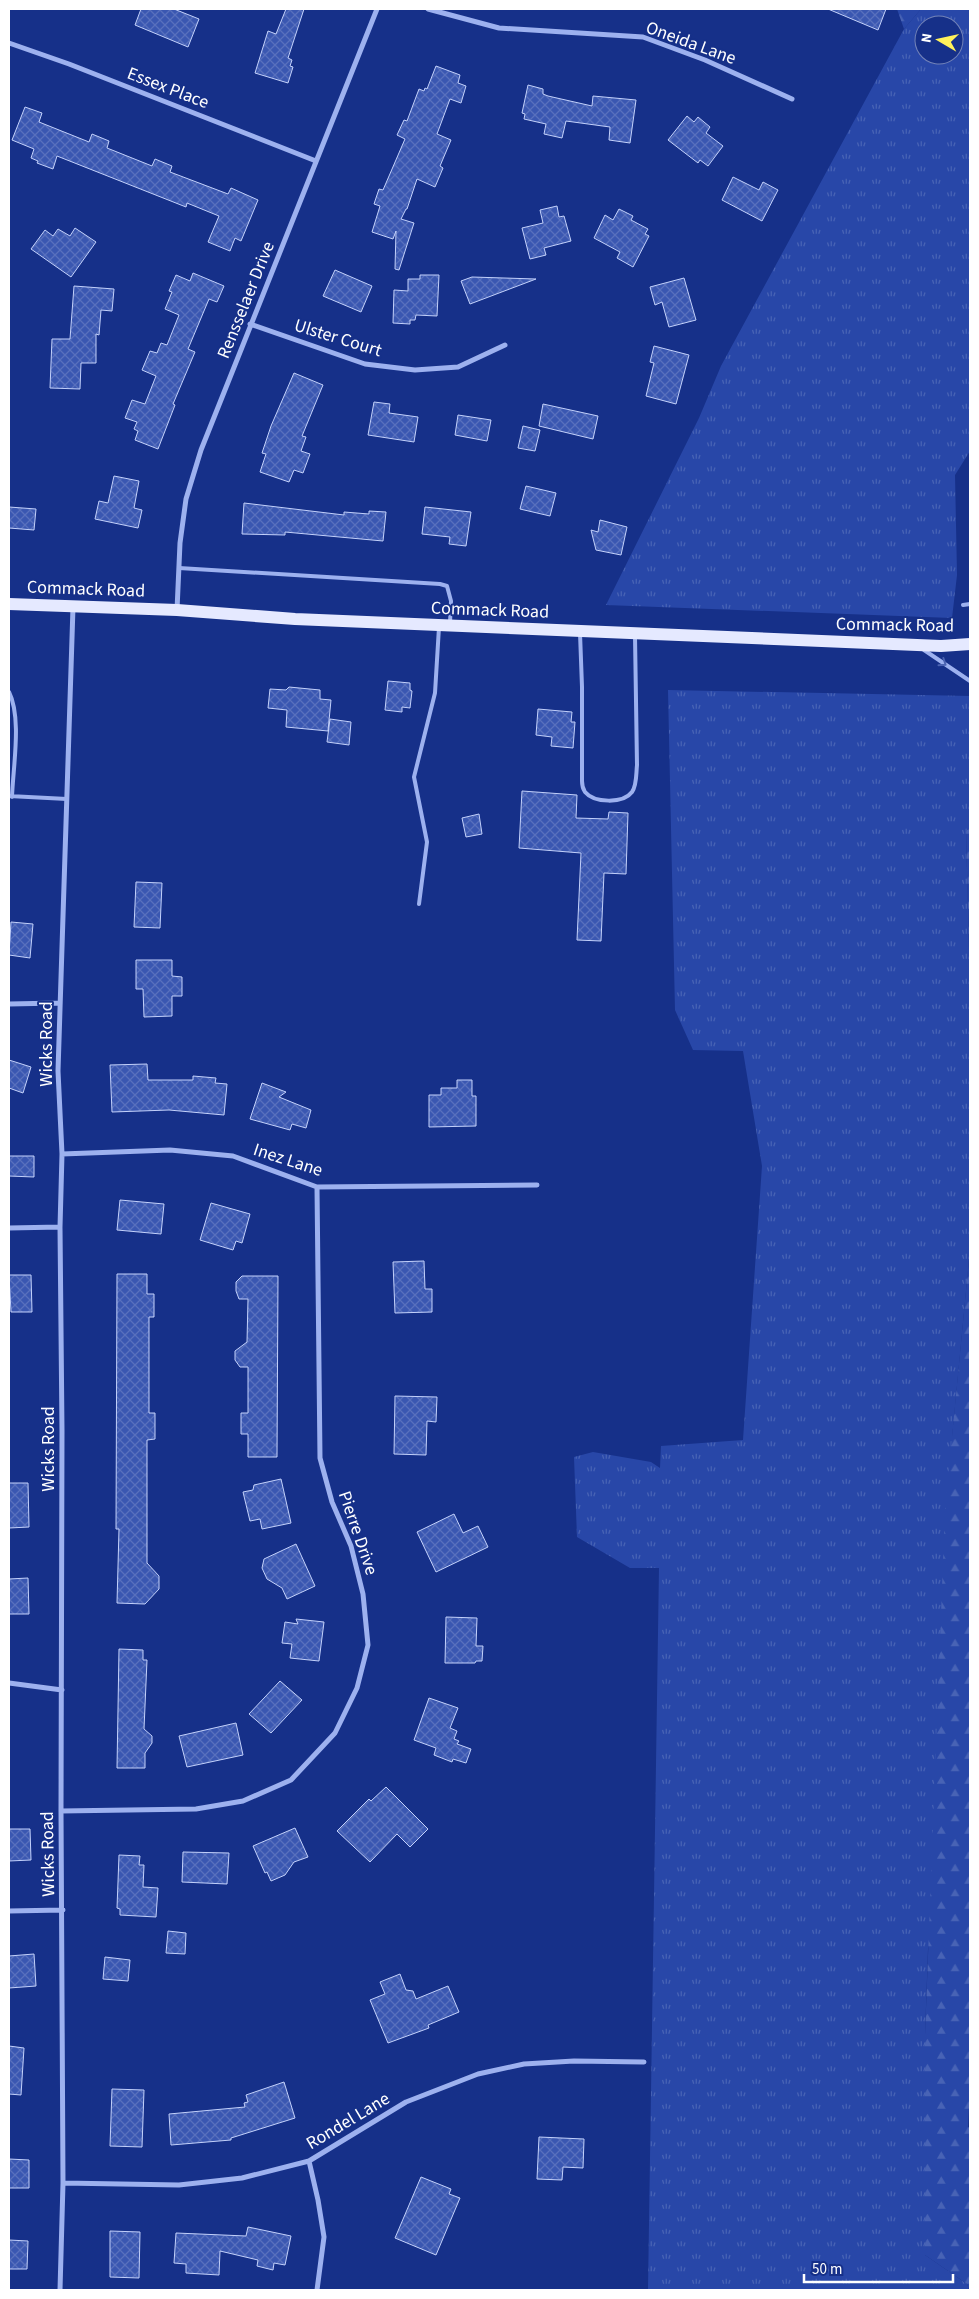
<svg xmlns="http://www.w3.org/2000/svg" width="979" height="2299" viewBox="0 0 979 2299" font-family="'Source Sans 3',sans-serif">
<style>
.grass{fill:url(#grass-tufts);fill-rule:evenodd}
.forest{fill:url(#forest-firs)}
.building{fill:url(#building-cross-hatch);stroke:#c3d1fb}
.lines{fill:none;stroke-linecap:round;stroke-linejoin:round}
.service{stroke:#9db1ef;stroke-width:4}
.minor{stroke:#9db1ef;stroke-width:5}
.primary{stroke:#e5e9ff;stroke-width:12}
.oneway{stroke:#4c64b2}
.labels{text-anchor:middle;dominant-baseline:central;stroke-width:4;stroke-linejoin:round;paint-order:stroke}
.street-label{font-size:18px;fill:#fff;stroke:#163089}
</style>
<defs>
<pattern id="grass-tufts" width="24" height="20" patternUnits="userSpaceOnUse" patternTransform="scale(1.25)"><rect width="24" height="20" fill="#2847a8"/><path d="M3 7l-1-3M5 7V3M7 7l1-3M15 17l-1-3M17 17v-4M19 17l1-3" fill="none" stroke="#4863b5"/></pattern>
<pattern id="forest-firs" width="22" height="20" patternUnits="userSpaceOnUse" patternTransform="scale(1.25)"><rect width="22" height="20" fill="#2847a8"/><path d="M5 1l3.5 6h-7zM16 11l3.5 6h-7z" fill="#4863b5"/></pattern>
<pattern id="building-cross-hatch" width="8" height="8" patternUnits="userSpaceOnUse" patternTransform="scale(1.25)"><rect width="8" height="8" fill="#3a57b1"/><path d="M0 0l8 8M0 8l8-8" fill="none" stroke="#5870bd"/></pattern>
</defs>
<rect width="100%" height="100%" fill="#163089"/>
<path class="grass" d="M921,9H970V451L955,475L957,575L952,618L606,605L699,418L721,366L904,29ZM924,25H954V55H924Z
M668,690L970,696V829L966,830L970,990V1249L952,1438L970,1775L928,1949L925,2035V2255L967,2284L969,2290H648L659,1568H630L577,1537L574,1457L593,1452L651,1462L660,1468L661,1446L743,1440L762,1166L743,1051L693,1050L675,1010Z"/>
<path class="forest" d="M897,9H921L904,29Z
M970,829V990L966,830Z
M970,1249V2087L968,2127L970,2128L969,2290L967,2284L925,2255V2035L945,1509Z"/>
<path class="building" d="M141,9H174L199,19L188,47L135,25Z
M286,9H304L288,58L292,60L290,66L293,67L288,83L255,73L268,31L276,34Z
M828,9H886L878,30Z
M436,66L460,75L458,83L466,86L461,103L450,99L437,134L451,140L440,166L443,168L435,187L417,179L407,209H406L401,219L414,223L399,270L395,269L396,231L393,239L372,232L380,206L374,204L379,189L383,190L405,139L397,135L404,120L407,121L419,89L424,91L425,88L427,89Z
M528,85L543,89V94L548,96L592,106L593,96L636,100L630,143L609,140L610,127L566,121L562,138L544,134L546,124L524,119L525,114L522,113Z
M25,107L42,113L39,122L89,142L92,134L109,141L107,148L152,166L155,159L172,166L170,172L228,194L231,188L258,200L241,241L235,238L230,251L208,242L219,216L187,203L186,207L57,156L53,169L37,163L38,161L31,158L34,149L12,140Z
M687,116L694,122L698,117L710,127L706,133L723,146L708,166L700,160L698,163L668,140Z
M733,177L759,190L763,182L778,190L762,221L722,200Z
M557,206L559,217L564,216L571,241L544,248L546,255L530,259L522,228L543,223L540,210Z
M619,209L633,216L631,220L648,229L645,234L649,236L633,267L617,258L620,252L594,238L605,215L613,220Z
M75,228L96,242L71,277L31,249L45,230L53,236L58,229L70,236Z
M335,270L372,286L361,312L323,296Z
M193,273L224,286L217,302L209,299L188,349L195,352L173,404L175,405L158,449L135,440L138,431L134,429L137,422L125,418L132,400L145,404L156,376L142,370L150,351L157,353L161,343L167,345L179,315L165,309L172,292L169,291L176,275L190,281Z
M420,275H439L437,316L416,315L415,320H410V324L393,323L394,290L408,291V279H420Z
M472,277L536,279L470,304L461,281Z
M684,278L696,320L669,327L662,302L655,305L650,287Z
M74,286L114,289L112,311L101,310L99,335L96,334V363H81L80,389L50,388L52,339H70Z
M654,346L689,355L676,404L646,396L654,363L650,362Z
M294,373L323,385L302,436L306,437L301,451L310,454L303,473L294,470L289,482L260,472L266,454L262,453L271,426Z
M374,402L390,404L389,413L418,417L414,442L368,435Z
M543,404L598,416L593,439L539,426Z
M458,415L491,420L487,441L455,435Z
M523,426L540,430L535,451L518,448Z
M114,476L139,481L134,508L142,510L138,528L95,519L99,501L108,503Z
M526,486L556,493L550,516L520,509Z
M244,503L344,515V512L369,514V511L386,512L383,541L285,532V535L242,534Z
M9,507L36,509L34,530L9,528Z
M425,507L471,512L466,546L449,544L450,537L422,534Z
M600,520L627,527L621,555L596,550L591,530L598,532Z
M388,681L410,683V690L412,691L410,708L402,707V712L385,710Z
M289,687L320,690V699L331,700L328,731L286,727L287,710L268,708L270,689L286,690Z
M538,709L572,712L571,722H575L573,748L551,746L552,737L536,735Z
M330,719L351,722L349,745L327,742Z
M522,791L577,795L576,818L608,819L609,812L628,813L626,874L604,873L601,941L577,940L581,853L519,848Z
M479,814L482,834L466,837L462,818Z
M136,882L162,883L160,928L134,927Z
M11,922L33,924L30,958L9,955Z
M136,960H172V976L182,977V996H172V1016L144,1017L143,989H136Z
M9,1060L31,1067L23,1093L9,1088Z
M147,1064L148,1080H193V1076L216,1078L215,1083L227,1084L224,1115L169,1110L112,1112L110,1065Z
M457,1080H472V1096H476V1126L429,1127V1095H441V1088H457Z
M262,1083L286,1092L279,1097L311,1110L306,1128L292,1124L290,1130L250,1119Z
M9,1156H34V1177L9,1176Z
M120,1200L164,1204L161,1234L117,1230Z
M211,1203L250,1214L242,1243L236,1241L233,1250L200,1240Z
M424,1261L425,1289H432V1312L395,1313L393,1262Z
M117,1274H147V1294H154V1317H149V1413H155V1439L147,1440V1563L159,1576V1589L145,1604L117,1603L119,1529H116Z
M9,1275H31L32,1312H11Z
M242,1276H278L277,1457H248V1434H241V1413H248V1367H240L235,1360V1351L247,1342L248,1299H239L236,1291V1282Z
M395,1396L437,1397L436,1422L427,1421L426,1455L394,1454Z
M281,1479L291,1523L262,1529L260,1519L250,1521L243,1492L253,1490L254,1485Z
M9,1483H28L29,1527L9,1528Z
M454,1514L463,1533L478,1526L488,1547L436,1572L417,1532Z
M296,1544L315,1586L287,1599L282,1588L267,1579L262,1568L264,1559Z
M28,1578L29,1614H9V1579Z
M446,1617L477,1618L476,1646H483L482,1661H476L475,1663H445Z
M296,1619L324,1622L319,1661L290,1658L292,1644L282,1643L285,1622L298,1624Z
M119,1649L143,1650V1660H147L144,1729L152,1736V1743L145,1753V1768H117Z
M280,1681L302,1700L271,1733L249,1714Z
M429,1698L458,1708L450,1728L457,1731L454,1739L459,1741L457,1744L471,1749L466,1763L453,1759L452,1762L434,1755L436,1748L414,1740Z
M236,1723L243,1755L187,1767L179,1736Z
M386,1787L428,1829L410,1847L397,1834L370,1862L337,1831L369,1799L371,1801Z
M295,1828L308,1857L294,1862L285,1875L271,1881L267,1872L265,1873L253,1846Z
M9,1829H30L31,1860L9,1861Z
M183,1852L229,1853L227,1884L182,1882Z
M119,1855L140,1856L139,1865H144L143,1887L158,1888L156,1917L120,1915V1909L117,1908Z
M168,1931L186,1933L185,1954L166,1953Z
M34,1954L36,1986L9,1988V1956Z
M105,1957L130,1960L128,1981L103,1979Z
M400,1974L406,1990L413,1991L416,1999L448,1986L459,2012L428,2025L429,2028L388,2043L370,2000L385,1994L380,1982Z
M9,2046L24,2048L21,2095L9,2094Z
M284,2082L295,2118L231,2138V2140L171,2145L169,2114L245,2107L244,2103L248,2102L246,2095Z
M112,2089L144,2090L142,2147L110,2146Z
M539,2137L584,2139L583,2168L563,2167L562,2180L537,2179Z
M9,2159L29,2160V2188H9Z
M421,2177L451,2189L449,2194L460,2198L436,2255L395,2238Z
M248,2227L291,2236L285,2265L274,2263L273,2270L257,2266L258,2260L220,2251L219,2275L186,2273V2264L174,2263L176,2233L246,2236Z
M110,2231L140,2232L139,2278L110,2277Z
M9,2240L28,2241L27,2269H9Z"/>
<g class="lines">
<path class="service" d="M179,568L440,584L447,586L451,601L450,623
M963,605L970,604
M580,633L582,687V781C582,784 583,789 585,792C594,803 623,804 632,792C637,785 636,774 637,765L635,636
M924,650L970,681
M9,692C22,718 13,767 12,797
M9,796L67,799
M419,904L427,842L414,777L435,693L439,627"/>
<path class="minor" d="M428,9L499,28L643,37L705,60L792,99
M9,43L69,64L316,161
M250,324L365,364L415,370L458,367L505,345
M177,610L180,543L186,499L201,450L377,9
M9,1004L59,1003
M62,1154L170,1150L233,1156L317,1187L537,1185
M9,1228L60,1227
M9,1683L62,1690
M61,1811L196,1809L243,1801L291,1780L335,1733L357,1688L368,1645L363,1594L351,1546L332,1502L320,1458L317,1187
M9,1911L63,1910
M309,2161L318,2200L324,2237L317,2290
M63,2183L179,2185L242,2178L309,2161L406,2102L478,2074L524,2064L574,2061L644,2062
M60,2290L63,2183L61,1811L62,1431L60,1227L62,1154L58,1071L73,607"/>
<path class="primary" d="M9,604L177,610L295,619L941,646L970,644"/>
</g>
<defs><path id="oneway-chevron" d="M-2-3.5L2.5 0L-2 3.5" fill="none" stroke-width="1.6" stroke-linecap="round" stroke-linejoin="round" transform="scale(1.25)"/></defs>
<use class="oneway" href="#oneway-chevron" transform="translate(943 663) rotate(34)"/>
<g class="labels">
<g class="street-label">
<text transform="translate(691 43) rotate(20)">Oneida Lane</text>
<text transform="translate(168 88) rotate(21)">Essex Place</text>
<text transform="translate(246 300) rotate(-68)">Rensselaer Drive</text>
<text transform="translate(338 338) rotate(17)">Ulster Court</text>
<text transform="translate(86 589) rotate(2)">Commack Road</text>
<text transform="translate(490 610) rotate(2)">Commack Road</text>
<text transform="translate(895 625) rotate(1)">Commack Road</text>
<text transform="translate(46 1044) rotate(-90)">Wicks Road</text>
<text transform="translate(288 1160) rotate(18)">Inez Lane</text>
<text transform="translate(48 1449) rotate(-90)">Wicks Road</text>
<text transform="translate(358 1533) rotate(71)">Pierre Drive</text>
<text transform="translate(48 1854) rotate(-91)">Wicks Road</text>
<text transform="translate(348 2121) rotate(-31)">Rondel Lane</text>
</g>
</g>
<rect width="979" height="2299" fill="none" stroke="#ffffff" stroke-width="20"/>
<g transform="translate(939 40) rotate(279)"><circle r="24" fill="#163089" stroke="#7383b8"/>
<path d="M0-4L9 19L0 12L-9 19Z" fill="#fff15b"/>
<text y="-8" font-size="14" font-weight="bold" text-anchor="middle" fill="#ffffff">N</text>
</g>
<path d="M804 2274v8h149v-8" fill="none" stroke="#ffffff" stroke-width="2.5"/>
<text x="812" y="2274" font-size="15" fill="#ffffff" stroke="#163089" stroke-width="4" paint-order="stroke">50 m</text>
</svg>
